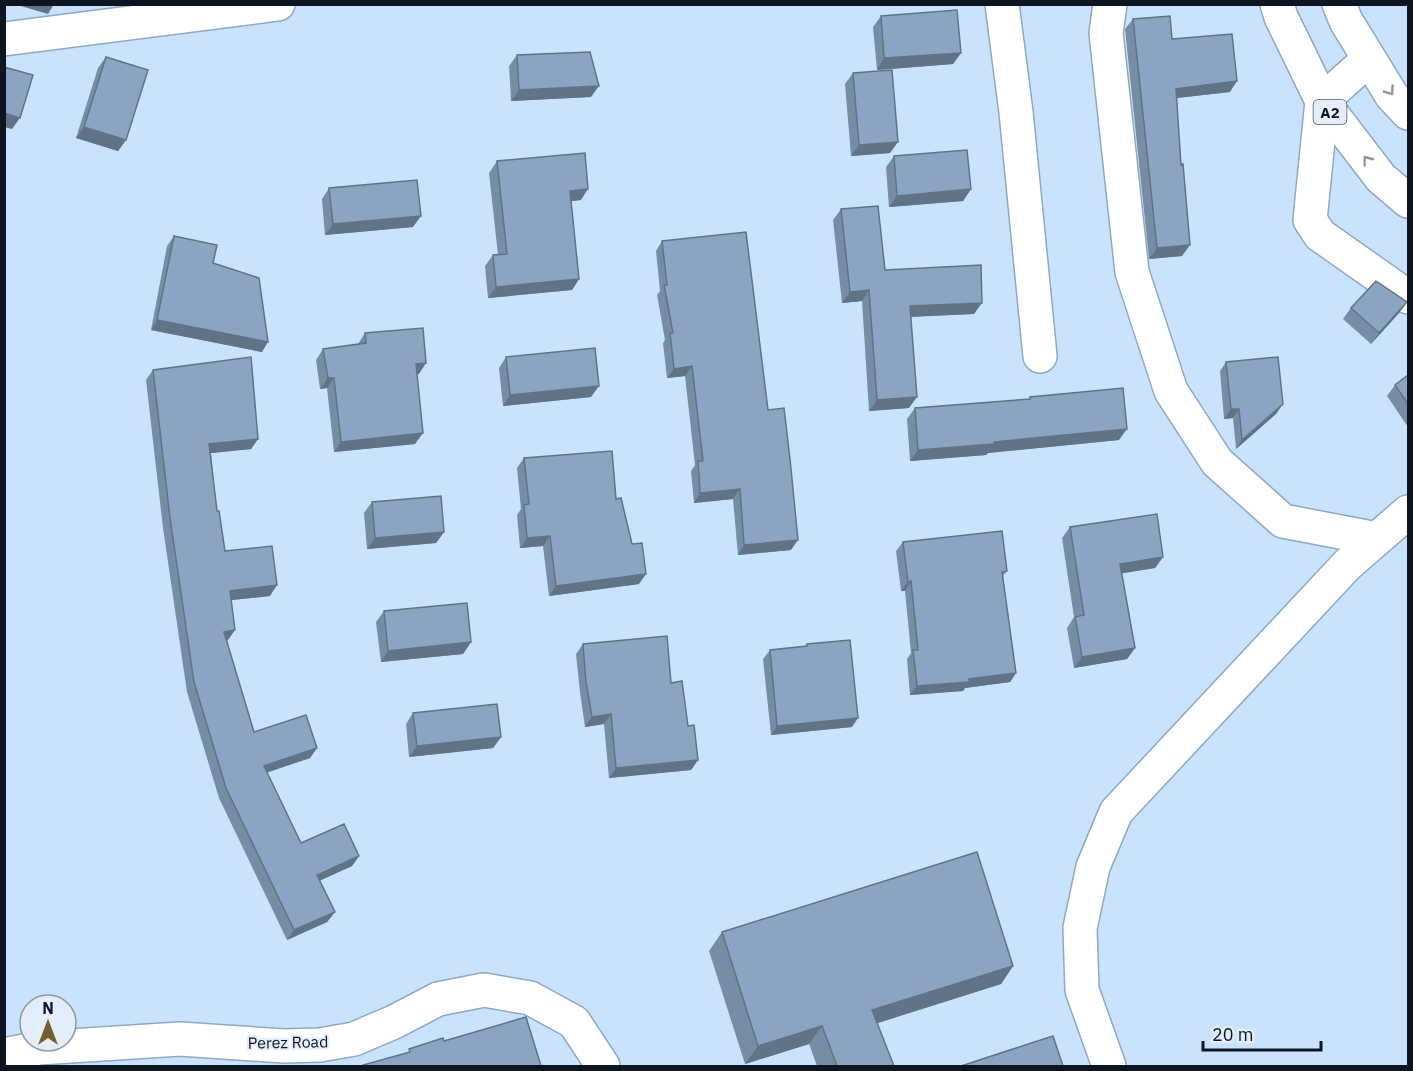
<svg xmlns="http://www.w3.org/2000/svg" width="1413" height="1071" viewBox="0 0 1413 1071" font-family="'IBM Plex Sans',sans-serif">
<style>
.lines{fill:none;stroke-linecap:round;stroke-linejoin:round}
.minor-casing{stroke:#90a8c2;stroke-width:36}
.major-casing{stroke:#90a8c2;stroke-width:36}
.minor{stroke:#fff;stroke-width:33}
.major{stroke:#fff;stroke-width:33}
.wall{fill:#778da6}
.shaded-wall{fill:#617387}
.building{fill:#8aa4c1;stroke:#617387;stroke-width:1.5}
.oneway{stroke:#92969b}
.labels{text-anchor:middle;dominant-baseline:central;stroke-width:4.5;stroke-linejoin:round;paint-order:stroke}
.shield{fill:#e4eefa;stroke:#4e5761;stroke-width:1.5}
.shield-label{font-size:15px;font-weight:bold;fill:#0d1620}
.street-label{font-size:16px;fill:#0d1620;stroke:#e4eefa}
</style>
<rect width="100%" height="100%" fill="#c9e3ff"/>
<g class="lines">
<g class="minor-casing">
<path id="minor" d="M1002,4L1016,112L1040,356
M1110,4L1106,33L1132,272L1171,391L1217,462L1283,521L1377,539
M4,39L278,4
M1369,59L1322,101L1310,220L1320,235L1408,297
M4,1055L39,1048L180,1039L284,1046L320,1045L354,1039L394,1022L438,999L484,990L530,998L574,1022L603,1066
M1109,1066L1082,990L1080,928L1093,867L1116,812L1347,565L1408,512"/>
</g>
<g class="major-casing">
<path id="major" d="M1277,4L1281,17L1322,101L1381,178L1408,201
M1339,4L1346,21L1392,96L1408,113"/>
</g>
<use href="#minor" class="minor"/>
<use href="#major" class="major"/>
</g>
<path class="wall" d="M881,16L961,53L953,64L877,70L873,27Z
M1133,19L1172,39L1230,92L1176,98L1182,256L1149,259L1125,29Z
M517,55L591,97L511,101L509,66Z
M106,57L126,140L118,151L76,138L98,68Z
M853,73L890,153L851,156L845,84Z
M894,156L971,189L963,201L889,207L886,167Z
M497,161L581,200L571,201L579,279L572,290L488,298L485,266L493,255H498L489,173Z
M329,188L413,227L325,235L322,199Z
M841,209L885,270L974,314L911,317L909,408L869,411L862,301L842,303L833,220Z
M174,236L213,263L262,352L151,330L167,246Z
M662,241L768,410L791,550L738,555L733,499L694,503L691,471L695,465L685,376L667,378L663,343L665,340L657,295L660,291L656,251Z
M1407,302L1399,313L1371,344L1343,319L1351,308Z
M365,333L419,374H417L415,444L334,452L327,388L320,389L316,360L323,349L358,344Z
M506,357L591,397L503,406L499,368Z
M1226,362L1276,414L1236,449L1233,418L1224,419L1220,371Z
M153,370L258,439L251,449L211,453L217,511L225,551L270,596L231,600L228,640L227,641L254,732L317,748L310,758L267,772L301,843L359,856L352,866L319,881L335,912L327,922L287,940L219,798L187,692L163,528L146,380Z
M1408,375V427L1387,396L1395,385Z
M1030,397L1119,440L988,453L986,455L910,461L907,419L915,408L1029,399Z
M524,458L616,499L639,584L549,596L543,546L520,548L517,515L521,509L517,468Z
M372,502L444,532L436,543L367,549L364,513Z
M1070,527L1163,557L1155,568L1122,573L1135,648L1127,659L1074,668L1067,628L1074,617L1062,538Z
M903,542L1007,571L1003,576L1016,673L1010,682L965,688L963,691L910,695L907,659L911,653L905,591H901L896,551Z
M384,611L471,642L463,654L381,662L376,622Z
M583,644L671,683L688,726L698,760L691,770L609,778L604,724L585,727L580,692L576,654Z
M807,644L852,727L771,735L763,659L770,650L805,646Z
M413,713L501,737L493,748L409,757L406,724Z
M722,932L1013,966L1001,984L877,1023L894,1066H817L809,1044L745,1064L709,951Z"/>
<path class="shaded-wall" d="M14,4H54L48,14Z
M961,53L953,64L877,70L884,58Z
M1237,81L1230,92L1168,99L1176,89Z
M599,86L591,97L511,101L519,90Z
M4,113L20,118L12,129L4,127Z
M84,127L126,140L118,151L76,138Z
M898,142L890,153L851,156L859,145Z
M588,189L581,200L563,202L570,191Z
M971,189L963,201L889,207L897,196Z
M421,216L413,227L325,235L333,224Z
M1190,245L1182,256L1149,259L1157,248Z
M579,279L572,290L488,298L496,287Z
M869,290L862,301L842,303L850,292Z
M1407,302L1399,313L1371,344L1379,333Z
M982,303L974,314L902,317L910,306Z
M157,320L268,342L262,352L151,330Z
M426,363L419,374L408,375L416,364Z
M692,366L685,376L667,378L674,369Z
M328,378H334L327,388L320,389Z
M599,386L591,397L503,406L510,395Z
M917,397L909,408L869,411L877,400Z
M1283,404L1276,414L1236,449L1242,440Z
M1231,409H1239L1233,418L1224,419Z
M1127,429L1119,440L988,453L986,455L910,461L918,450Z
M423,433L415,444L334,452L341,442Z
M258,439L251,449L202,454L209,444Z
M740,489L733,499L694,503L700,493Z
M444,532L436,543L367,549L375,538Z
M550,536L543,546L520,548L527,538Z
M798,540L791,550L738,555L744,545Z
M1163,557L1155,568L1112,575L1120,564Z
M646,574L639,584L549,596L556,586Z
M911,581L905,591H901L908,582Z
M277,585L270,596L223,601L230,591Z
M235,630L228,640L217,642L224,632Z
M471,642L463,654L381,662L388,651Z
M1135,648L1127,659L1074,668L1082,657Z
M1016,673L1010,682L965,688L963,691L910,695L917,686Z
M611,714L604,724L585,727L592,717Z
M858,718L852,727L771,735L777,726Z
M501,737L493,748L409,757L417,746Z
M317,748L310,758L257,776L264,766Z
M698,760L691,770L609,778L616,768Z
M359,856L352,866L310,885L317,875Z
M335,912L327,922L287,940L294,930Z
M1013,966L1001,984L859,1029L872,1010Z
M822,1026L809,1044L745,1064L758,1046Z"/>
<path class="building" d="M957,10L961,53L884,58L881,16Z
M1170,16L1172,39L1232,34L1237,81L1176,89L1181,165L1183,164L1190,245L1157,248L1133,19Z
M590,52L599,86L519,90L517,55Z
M106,57L148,70L126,140L84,127Z
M4,67L33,75L20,118L4,113Z
M892,70L898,142L859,145L853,73Z
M967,150L971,189L897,196L894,156Z
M585,153L588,189L570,191L579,279L496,287L493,255L507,254L497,161Z
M417,180L421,216L333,224L329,188Z
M878,206L885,270L981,265L982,303L910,306L917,397L877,400L869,290L850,292L841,209Z
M746,232L768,410L784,408L790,459L798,540L744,545L740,489L700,493L698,461H703L692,366L674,369L670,333H673L664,285H667L662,241Z
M174,236L217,245L213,263L259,278L268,342L157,320Z
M1376,281L1407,302L1379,333L1351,308Z
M423,328L426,363L416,364L423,433L341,442L334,378H328L323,349L366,343L365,333Z
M595,348L599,386L510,395L506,357Z
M251,357L258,439L209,444L217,511H219L225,551L272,546L277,585L230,591L235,630L224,632L254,732L306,715L317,748L264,766L301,843L344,824L359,856L317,875L335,912L294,930L226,788L194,682L170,518L153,370Z
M1278,357L1283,404L1242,440L1239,409H1231L1226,362Z
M1408,375V404L1395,385Z
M1123,388L1127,429L994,442V444L918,450L915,408L1030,399V397Z
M612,451L616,499L621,498L632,544L642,543L646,574L556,586L550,536L527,538L524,505L529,504L524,458Z
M441,496L444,532L375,538L372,502Z
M1157,514L1163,557L1120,564L1135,648L1082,657L1075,617L1084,615L1070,527Z
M1002,531L1007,571L1002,572L1016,673L969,679V682L917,686L913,650H918L911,581L908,582L903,542Z
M467,603L471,642L388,651L384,611Z
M667,636L671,683L682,681L688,726L694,725L698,760L616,768L611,714L592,717L586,682L583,644Z
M850,640L858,718L777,726L770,650L807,646V644Z
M497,704L501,737L417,746L413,713Z
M977,852L1013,966L872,1010L894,1066H837L822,1026L758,1046L722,932Z
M526,1017L541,1066H363V1065L410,1052L409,1049L443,1038L444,1041Z
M1053,1036L1063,1066H961Z"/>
<defs><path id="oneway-chevron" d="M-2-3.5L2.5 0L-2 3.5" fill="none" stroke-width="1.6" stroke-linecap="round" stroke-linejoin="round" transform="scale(1.5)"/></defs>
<g class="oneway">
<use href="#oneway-chevron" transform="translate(1390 91) rotate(55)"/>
<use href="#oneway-chevron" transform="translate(1367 160) rotate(-127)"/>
</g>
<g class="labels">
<rect class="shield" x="1313.5" y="100" width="33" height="24" rx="4.5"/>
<g class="shield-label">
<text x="1330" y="112">A2</text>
</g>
<g class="street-label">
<text transform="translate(288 1042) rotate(-1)">Perez Road</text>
</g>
</g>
<rect width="1413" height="1071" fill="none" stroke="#0d1620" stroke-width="12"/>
<g transform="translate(48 1023)"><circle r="28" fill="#e4eefa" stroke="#8e98a3" stroke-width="1.5"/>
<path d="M0-4.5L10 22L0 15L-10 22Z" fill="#735e2d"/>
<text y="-9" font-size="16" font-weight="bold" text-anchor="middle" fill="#0d1620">N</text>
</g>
<path d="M1203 1041v9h118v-9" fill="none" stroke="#0d1620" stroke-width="3"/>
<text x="1212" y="1041" font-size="18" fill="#0d1620" stroke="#e4eefa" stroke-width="4.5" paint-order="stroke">20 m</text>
</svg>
